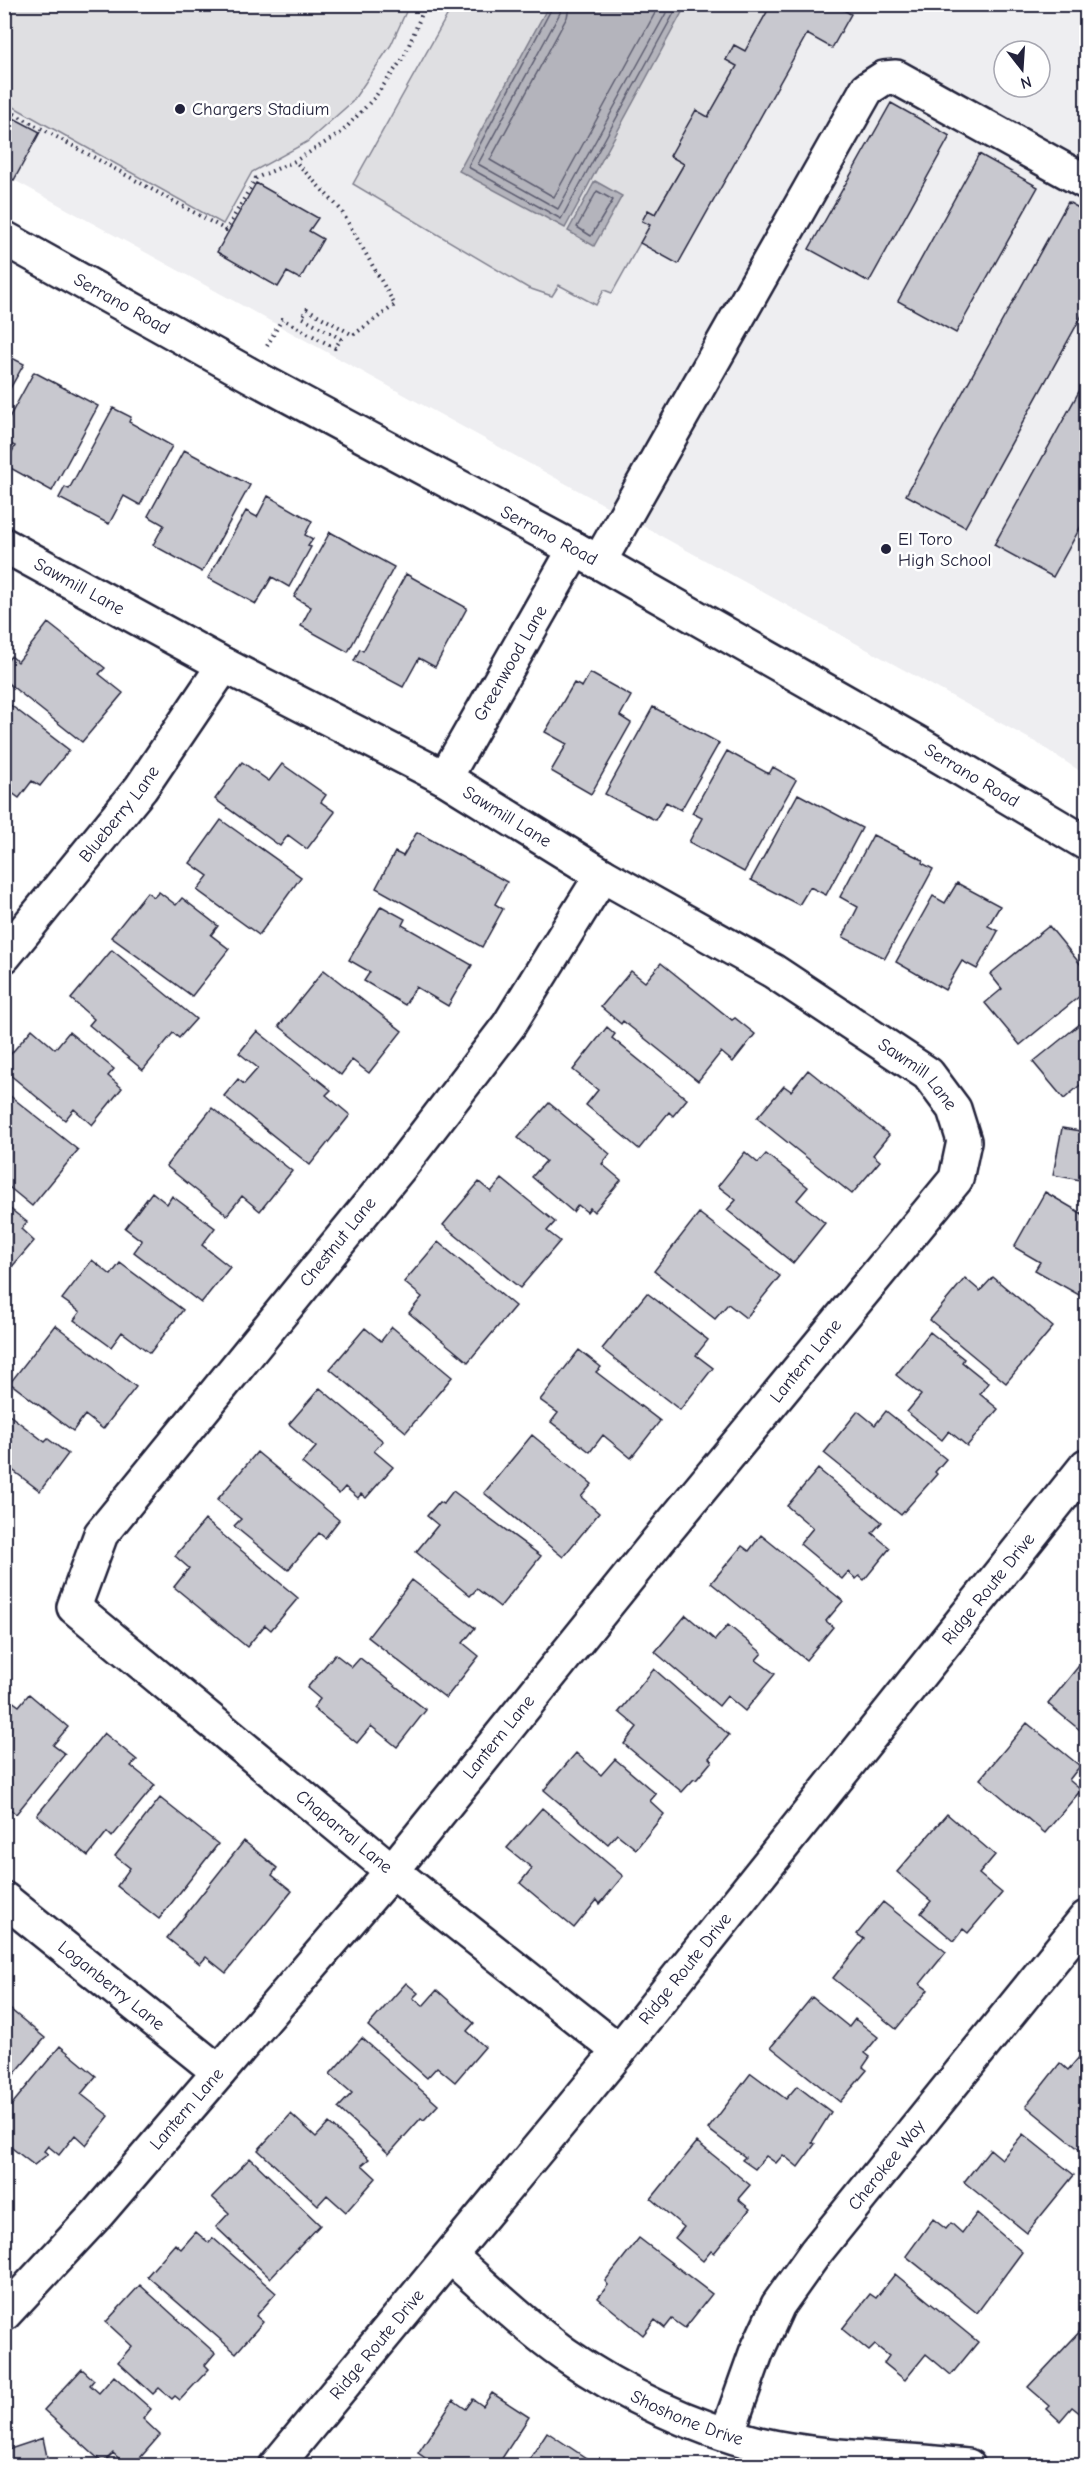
<svg xmlns="http://www.w3.org/2000/svg" width="1091" height="2470" viewBox="0 0 1091 2470" font-family="'Comic Neue',sans-serif">
<style>
.built{fill:#eeeef1;fill-rule:evenodd}
.green{fill:#dfdfe2;stroke:#80808e;stroke-width:1.5}
.water{fill:#b4b4bc;stroke:#7a7a88;stroke-width:1.5}
.lines{fill:none;stroke-linecap:round;stroke-linejoin:round}
.shore{stroke:#5c5c6f;stroke-width:1.5}
.building{fill:#c8c8cf;stroke:#22223b;stroke-width:1.5}
.minor-casing{stroke:#22223b;stroke-width:38}
.major-casing{stroke:#22223b;stroke-width:38}
.path{stroke:#22223b;stroke-width:4;stroke-dasharray:1.5 4.5;stroke-linecap:butt}
.minor{stroke:#fff;stroke-width:33}
.major{stroke:#fff;stroke-width:33}
.poi-dot{fill:#22223b;stroke:#fff;stroke-width:2}
.labels{text-anchor:middle;dominant-baseline:central;stroke-width:5;stroke-linejoin:round;paint-order:stroke}
.poi-label{font-size:18px;fill:#22223b;stroke:#fff;text-anchor:start}
.street-label{font-size:18px;fill:#22223b;stroke:#fff}
</style>
<rect width="100%" height="100%" fill="#fff"/>
<filter id="ink" filterUnits="userSpaceOnUse"><feTurbulence type="fractalNoise" baseFrequency=".0167" numOctaves="2"/><feDisplacementMap in="SourceGraphic" scale="12" xChannelSelector="R" yChannelSelector="G"/><feConvolveMatrix kernelMatrix="1 2 1 2 8 2 1 2 1" color-interpolation-filters="sRGB"/></filter>
<g filter="url(#ink)">
<path class="built" d="M5,5H1086V775L1037,743L5,175ZM1004,51H1040V87H1004Z"/>
<path class="green" d="M5,4H408L409,5L391,45L352,102L307,142L252,172L223,224L5,102Z
M761,4L767,12L745,51L734,45L726,60L737,66L708,117L696,111L684,164L655,214L648,210L642,221L650,225L612,293L604,290L596,305L559,285L552,296L528,288L353,184L453,5Z"/>
<path class="water" d="M549,5H686L565,228L459,171Z
M595,181L622,196L594,246L568,231Z"/>
<g class="lines">
<path class="shore" d="M554,4L468,167L561,219L679,4
M561,4L560,13L478,164L558,209L671,4
M570,4L567,17L490,160L554,197L660,4
M597,191L613,200L591,236L577,227Z"/>
</g>
<path class="building" d="M761,4H833L851,14L832,48L807,34L678,264L640,243L650,225L642,221L648,210L655,214L684,164L670,156L696,110L708,117L737,66L726,60L734,45L745,51L767,12L759,7Z
M891,103L950,136L869,282L809,249Z
M4,113L40,132L14,180L4,175Z
M979,154L1038,187L956,333L898,301Z
M256,183L318,218L309,231L323,239L300,279L287,272L278,287L217,252Z
M1068,202L1086,212V308L965,527L906,495Z
M4,354L24,364L4,399Z
M34,372L98,406L52,491L5,465L15,446L4,441V427Z
M1086,379V517L1053,577L994,545Z
M113,408L131,417L129,422L172,446L140,505L124,496L109,524L59,498L65,487L69,489Z
M184,450L250,485L202,572L153,545L164,525L148,516Z
M268,496L312,521L305,535L313,539L308,546L311,547L289,587L272,577L256,604L208,578L246,511L257,517Z
M330,532L394,567L348,652L301,626L311,607L294,597Z
M406,574L467,608L435,667L419,658L403,687L354,661L360,649L363,651Z
M48,623L105,668L99,674L123,693L82,742L4,680V665L11,656L18,662Z
M590,673L631,696L620,716L631,723L591,794L551,771L567,744L545,732L574,683L582,687Z
M4,700L69,750L40,786L32,781L19,798L4,787Z
M653,707L719,743L681,810L666,802L655,820L605,794Z
M727,751L769,774L773,767L796,780L744,872L689,842L702,818L692,813Z
M242,762L269,781L282,764L326,795L321,802L335,812L307,849L288,835L280,846L215,799Z
M798,794L862,828L826,895L810,887L799,905L751,880Z
M221,820L301,877L259,935L197,890L208,876L190,863Z
M417,832L507,882L495,904L503,909L482,947L376,888L395,852L403,856Z
M873,835L923,860L922,863L933,869L885,958L843,937L858,907L840,897Z
M957,883L1000,906L988,926L998,931L977,969L962,961L945,990L896,962L933,896L945,903Z
M147,892L154,897L159,892L176,905L182,898L218,926L211,935L229,949L192,996L111,937Z
M381,906L405,919L402,925L472,965L448,1006L416,987L405,1005L364,981L370,972L349,960Z
M1049,926L1086,971V991L1020,1045L985,1003L1002,989L990,974Z
M112,950L196,1019L179,1038L173,1033L143,1070L89,1025L94,1019L71,999Z
M661,963L732,1020L735,1018L755,1034L733,1062L721,1052L698,1081L623,1021L621,1024L601,1007L631,971L645,982Z
M324,970L402,1031L369,1073L352,1060L341,1075L279,1026Z
M1086,1019V1080L1064,1099L1033,1062Z
M607,1027L615,1034L612,1038L687,1099L673,1116L669,1112L639,1149L586,1105L598,1090L573,1070Z
M32,1029L55,1049L69,1032L114,1069L108,1076L122,1088L92,1125L74,1109L65,1120L4,1070V1062Z
M257,1031L331,1090L326,1095L350,1115L310,1165L224,1096L238,1079L244,1084L258,1068L239,1053Z
M808,1070L889,1135L873,1155L880,1161L852,1194L757,1118L784,1086L791,1091Z
M4,1091L78,1150L32,1206L4,1183Z
M549,1103L610,1154L602,1164L621,1180L594,1212L590,1208L587,1212L578,1205L573,1212L532,1177L546,1161L518,1138Z
M212,1108L292,1171L260,1211L242,1196L227,1215L166,1166Z
M1062,1128L1086,1132V1181L1053,1175Z
M745,1152L758,1163L766,1154L808,1187L797,1200L825,1223L793,1263L727,1210L736,1200L718,1186Z
M502,1179L555,1222L547,1231L560,1241L520,1288L443,1225L479,1182L491,1192Z
M152,1192L167,1204L172,1196L215,1228L202,1245L230,1267L201,1303L134,1252L142,1241L125,1228Z
M1045,1192L1086,1216V1299L1035,1270L1040,1262L1014,1247Z
M4,1204L27,1222L21,1229L34,1241L4,1276Z
M699,1213L780,1276L746,1318L728,1304L715,1319L654,1271Z
M438,1242L515,1306L468,1362L409,1313L422,1297L404,1282Z
M92,1260L111,1275L120,1263L183,1310L150,1353L122,1332L111,1347L74,1320L80,1312L62,1299Z
M993,1277L1053,1327L1006,1383L930,1320L965,1278L980,1291Z
M647,1293L708,1340L696,1355L713,1368L680,1410L602,1349Z
M55,1325L136,1387L103,1429L85,1415L73,1431L10,1383Z
M392,1327L452,1377L406,1432L330,1369L365,1328L381,1341Z
M930,1332L964,1359L962,1362L988,1383L980,1394L998,1409L967,1446L949,1431L942,1440L907,1412L921,1395L896,1375Z
M579,1350L601,1367L596,1372L660,1421L631,1458L603,1435L590,1452L551,1422L558,1413L540,1400Z
M320,1388L383,1441L374,1451L393,1467L366,1498L361,1494L358,1498L345,1487L339,1494L302,1463L316,1447L289,1424Z
M4,1411L45,1442L48,1439L68,1454L40,1491L11,1469L4,1478Z
M858,1411L875,1425L886,1411L946,1459L935,1472L937,1474L901,1515L824,1453Z
M532,1435L592,1484L581,1497L599,1513L563,1557L484,1493Z
M257,1452L339,1520L325,1538L319,1533L288,1570L234,1526L241,1519L217,1500Z
M818,1469L882,1522L872,1533L890,1548L864,1580L859,1576L856,1579L848,1572L842,1579L800,1544L813,1528L787,1506Z
M453,1491L541,1556L500,1607L477,1589L470,1596L416,1552L438,1525L427,1516L439,1502L443,1504Z
M205,1520L298,1598L271,1630L265,1625L247,1647L174,1587L189,1568L175,1556Z
M761,1535L843,1601L826,1621L833,1627L806,1660L711,1583L742,1546L749,1551Z
M412,1580L475,1628L463,1643L479,1656L446,1698L368,1637Z
M686,1615L715,1640L728,1625L762,1653L756,1660L775,1674L745,1711L727,1696L719,1706L655,1652Z
M335,1654L352,1667L360,1658L426,1710L397,1747L371,1726L357,1743L313,1708L320,1699L307,1688Z
M1086,1657V1735L1048,1704Z
M654,1669L729,1735L709,1758L712,1761L696,1780L694,1779L682,1792L624,1744L637,1727L619,1712Z
M29,1694L68,1727L53,1745L65,1754L16,1814L4,1804V1710L12,1701L19,1706Z
M1027,1723L1080,1766L1069,1780L1081,1790L1045,1833L980,1779Z
M104,1733L137,1760L131,1766L155,1785L112,1837L107,1832L88,1856L37,1815Z
M576,1753L601,1775L615,1759L656,1794L650,1801L664,1814L636,1849L617,1834L608,1844L544,1790Z
M160,1798L218,1844L159,1919L117,1886L130,1868L115,1856Z
M542,1808L623,1876L600,1904L597,1900L574,1928L520,1883L532,1868L507,1848Z
M947,1814L995,1855L979,1874L1002,1893L968,1933L963,1929L954,1941L921,1913L931,1901L897,1872Z
M244,1841L277,1868L272,1875L292,1891L226,1973L206,1957L200,1964L167,1938Z
M883,1902L946,1952L920,1984L928,1990L896,2029L833,1978L864,1939L857,1934Z
M406,1983L418,1993L413,1998L423,2006L437,1990L474,2023L467,2031L485,2047L455,2082L437,2067L427,2078L368,2026Z
M812,1997L849,2027L855,2019L878,2037L865,2053L870,2057L863,2067L867,2070L840,2102L771,2047Z
M5,2005L45,2038L4,2086V2006Z
M362,2038L438,2105L424,2120L421,2118L389,2154L338,2108L352,2093L330,2074Z
M60,2046L96,2076L81,2094L109,2116L86,2145L75,2135L59,2155L48,2146L44,2151L48,2154L34,2165L4,2142V2114Z
M1081,2055L1086,2059V2155L1026,2106L1060,2063L1068,2070Z
M751,2073L786,2099L797,2086L831,2112L812,2142L815,2144L798,2167L783,2155L776,2163L766,2156L755,2169L742,2160L745,2157L708,2129Z
M291,2114L316,2137L329,2123L369,2159L362,2165L376,2178L346,2212L327,2195L318,2205L258,2150Z
M1023,2134L1074,2175L1027,2233L964,2182L990,2149L1002,2159Z
M697,2142L750,2185L738,2199L750,2209L714,2253L711,2251L703,2261L675,2238L684,2227L651,2199Z
M250,2158L320,2225L270,2278L216,2227L229,2213L212,2197Z
M977,2213L1022,2252L977,2313L906,2256L933,2219L946,2229L951,2223L962,2233Z
M196,2232L209,2243L213,2238L276,2293L256,2316L263,2322L236,2353L147,2276L175,2244L181,2249Z
M639,2238L712,2294L685,2328L672,2319L665,2328L655,2320L643,2335L598,2298L608,2285L605,2281Z
M895,2274L978,2342L951,2375L926,2354L905,2380L884,2363L889,2356L875,2345L869,2351L842,2329L870,2294L876,2298Z
M140,2285L215,2353L205,2365L209,2369L180,2400L175,2396L172,2399L159,2388L153,2394L118,2362L132,2346L106,2322Z
M1086,2325V2410L1082,2415L1072,2407L1060,2421L1047,2409L1050,2406L1028,2387Z
M82,2369L94,2380L90,2385L99,2393L114,2376L151,2409L143,2419L160,2435L133,2466H127L113,2453L103,2463L44,2410Z
M492,2393L529,2417L497,2466H437L418,2453L453,2400L466,2409L473,2399L483,2406Z
M547,2432L598,2466H525Z
M43,2438L49,2466H4V2451Z"/>
<g class="lines">
<g class="minor-casing">
<g id="minor">
<path id="s1" d="M4,238L250,375L599,562L921,745L1086,843"/>
<path id="s2" d="M4,545L224,665L445,778L602,875L773,971L928,1074L954,1109L964,1141L956,1179L661,1537L392,1871L98,2213L4,2314"/>
<path d="M599,562L867,89L884,78L896,77L1086,182"/>
<path id="s3" d="M445,778L575,549"/>
<path id="s4" d="M602,875L509,1025L404,1162L101,1534L74,1607L392,1871L619,2051"/>
<path id="s5" d="M4,956L141,788L224,665"/>
<path id="s6" d="M4,1899L219,2072"/>
<path id="s7" d="M451,2257C488,2289 525,2326 565,2354C622,2394 692,2427 759,2444C827,2460 899,2458 968,2466"/>
<path id="s8" d="M727,2434L756,2353L778,2305L815,2253L1086,1918"/>
</g>
</g>
<g class="major-casing">
<g id="major">
<path id="s9" d="M276,2466L619,2051L1086,1466"/>
</g>
</g>
<path class="path" d="M4,108L226,230L256,178L295,161L341,133L375,97L404,57L426,4
M267,346L282,319L335,348L341,339L302,317L307,309L353,335L395,305L341,210L295,161"/>
<use href="#minor" class="minor"/>
<use href="#major" class="major"/>
</g>
</g>
<g class="poi-dot">
<circle cx="180" cy="109" r="6"/>
<circle cx="886" cy="549" r="6"/>
</g>
<g class="labels">
<g class="poi-label">
<text x="192" y="109">Chargers Stadium</text>
<text x="898" y="539">El Toro<tspan x="898" dy="21">High School</tspan></text>
</g>
<g class="street-label">
<text stroke="none"><textPath href="#s1" startOffset="135">Serrano Road</textPath></text>
<text stroke="none"><textPath href="#s1" startOffset="621">Serrano Road</textPath></text>
<text stroke="none"><textPath href="#s2" startOffset="86">Sawmill Lane</textPath></text>
<text stroke="none"><textPath href="#s3" startOffset="132">Greenwood Lane</textPath></text>
<text stroke="none"><textPath href="#s1" startOffset="1107">Serrano Road</textPath></text>
<text stroke="none"><textPath href="#s5" startOffset="183">Blueberry Lane</textPath></text>
<text stroke="none"><textPath href="#s2" startOffset="572">Sawmill Lane</textPath></text>
<text stroke="none"><textPath href="#s2" startOffset="1058">Sawmill Lane</textPath></text>
<text transform="translate(338 1242) rotate(-51)">Chestnut Lane</text>
<text transform="translate(806 1361) rotate(-51)">Lantern Lane</text>
<text stroke="none"><textPath href="#s9" startOffset="1130">Ridge Route Drive</textPath></text>
<text transform="translate(499 1737) rotate(-51)">Lantern Lane</text>
<text stroke="none"><textPath href="#s4" startOffset="1258">Chaparral Lane</textPath></text>
<text stroke="none"><textPath href="#s9" startOffset="644">Ridge Route Drive</textPath></text>
<text stroke="none"><textPath href="#s6" startOffset="138">Loganberry Lane</textPath></text>
<text transform="translate(187 2109) rotate(-49)">Lantern Lane</text>
<text stroke="none"><textPath href="#s8" startOffset="316">Cherokee Way</textPath></text>
<text stroke="none"><textPath href="#s9" startOffset="158">Ridge Route Drive</textPath></text>
<text stroke="none"><textPath href="#s7" startOffset="288">Shoshone Drive</textPath></text>
</g>
</g>
<rect width="1091" height="2470" fill="none" stroke="#fff" stroke-width="24"/>
<rect x="12" y="12" width="1067" height="2446" fill="none" stroke="#22223b" stroke-width="2" filter="url(#ink)"/>
<g transform="translate(1022 69) rotate(163)"><circle r="28" fill="#ffffff" stroke="#a7a7b1" stroke-width="1.5"/>
<path d="M0-4.5L10 22L0 15L-10 22Z" fill="#22223b"/>
<text y="-9" font-size="16" font-weight="bold" text-anchor="middle" fill="#22223b">N</text>
</g>
</svg>
